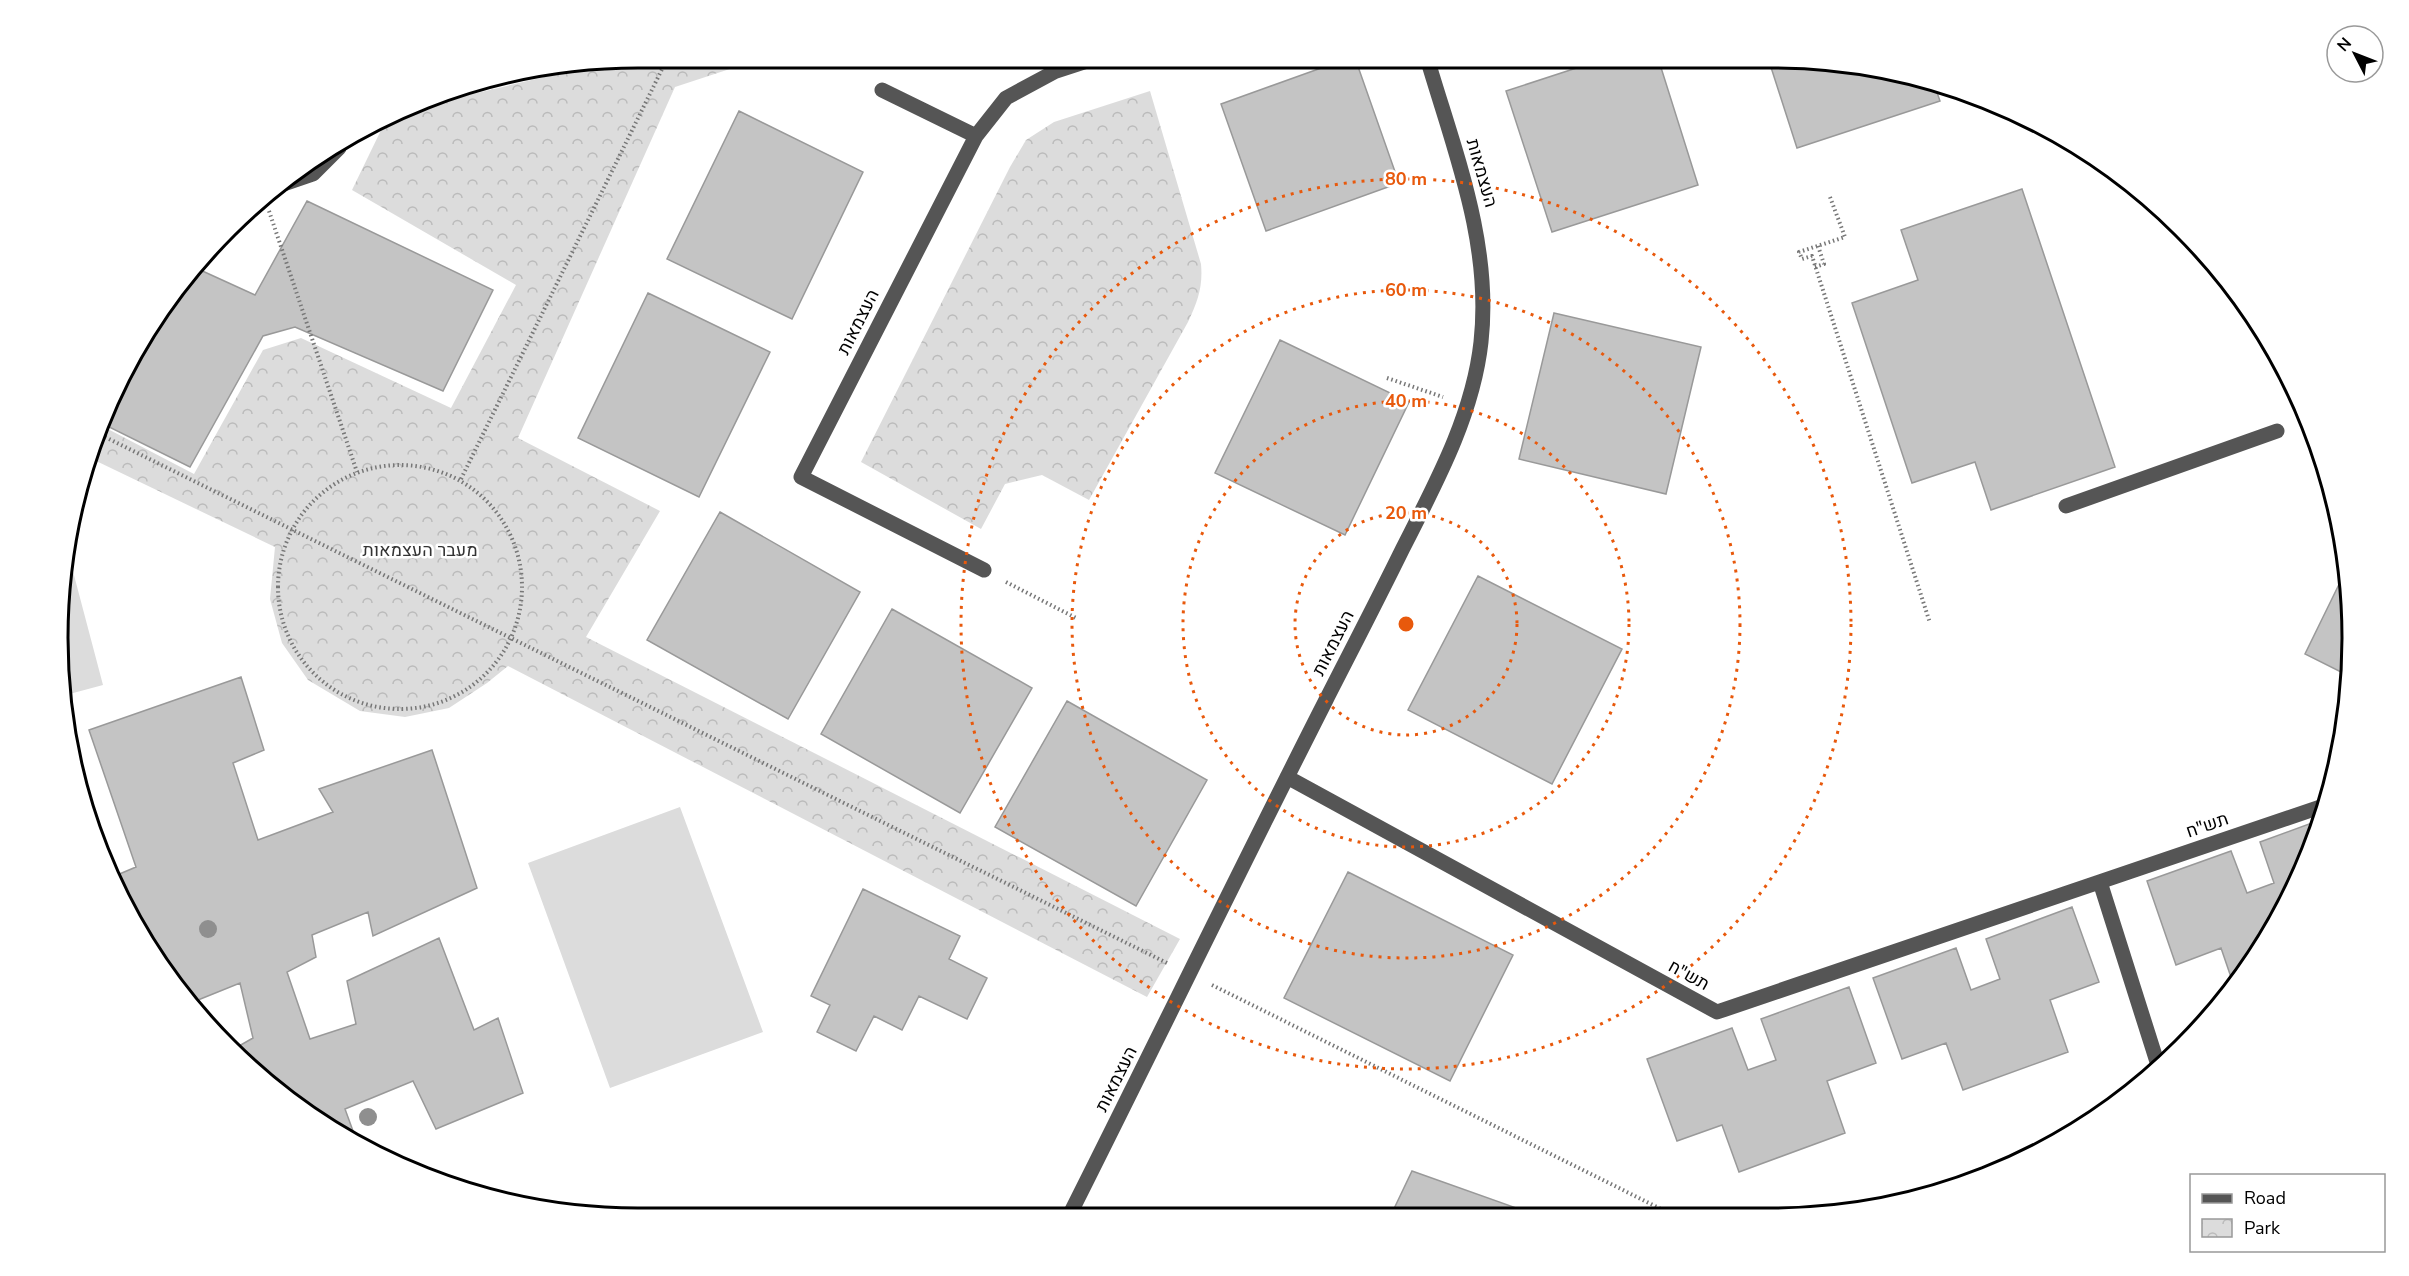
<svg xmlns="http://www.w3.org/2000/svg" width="2409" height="1276" viewBox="0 0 2409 1276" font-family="'Nunito Sans',Heebo,sans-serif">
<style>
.park{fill:url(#park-crowns)}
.pitch{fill:#dcdcdc}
.building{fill:#c4c4c4;stroke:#999;stroke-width:1.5}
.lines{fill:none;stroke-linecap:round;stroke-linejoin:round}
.path{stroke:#777;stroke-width:4;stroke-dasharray:1.5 3;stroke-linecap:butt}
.minor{stroke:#555;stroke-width:15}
.tree{fill:#8f8f8f}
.ring{fill:none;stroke:#e8590c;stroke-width:3;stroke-dasharray:3 6}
.labels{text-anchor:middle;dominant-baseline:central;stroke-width:5;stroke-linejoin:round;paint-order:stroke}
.street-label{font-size:18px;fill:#000;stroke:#fff}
.park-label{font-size:18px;fill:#333;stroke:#fff}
.rim{fill:none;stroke:#000;stroke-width:3}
.centre{fill:#e8590c;stroke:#fff;stroke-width:3}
.ring-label{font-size:18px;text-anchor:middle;font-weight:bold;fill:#e8590c;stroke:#fff;stroke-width:5;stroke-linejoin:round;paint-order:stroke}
</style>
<defs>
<pattern id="park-crowns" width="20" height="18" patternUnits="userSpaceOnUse" patternTransform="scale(1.5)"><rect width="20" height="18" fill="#dcdcdc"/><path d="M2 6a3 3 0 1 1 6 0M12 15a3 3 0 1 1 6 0" fill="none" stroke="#bbb"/></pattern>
</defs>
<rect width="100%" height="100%" fill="#fff"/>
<path class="park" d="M638,57H766L675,87L518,438L660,511L586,637L1180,939L1147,997L508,666L487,683L449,708L405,717L360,711L308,680L282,643L270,599L275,547L90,458L104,427L194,474L263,350L301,338L451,408L516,285L352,190L384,124L413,108L604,63Z
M1150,91L1201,264C1203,286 1198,301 1188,322L1089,500L1042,475L1005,484L981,529L861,462L1010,167L1026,140L1054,122Z"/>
<path class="pitch" d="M70,560L103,685L62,696L58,676Z
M680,807L763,1032L610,1088L528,863Z"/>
<path class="building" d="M1349,58H1355L1399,183L1266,231L1221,104Z
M1607,58H1658L1698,185L1552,232L1506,91Z
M1768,58H1809L1922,77L1933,81L1940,101L1797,148Z
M739,111L863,172L792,319L667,259Z
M2022,189L2115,467L1991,510L1975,462L1912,483L1852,303L1918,280L1901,230Z
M307,201L493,290L443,391L295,327L263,336L190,467L105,425L155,316L198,269L255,295Z
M648,293L770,352L699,497L578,438Z
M1554,313L1701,347L1666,494L1519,459Z
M1280,340L1409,402L1345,535L1215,473Z
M720,512L860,592L788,719L647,640Z
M2347,568L2351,676V677L2305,654Z
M1478,576L1622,649L1552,784L1408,710Z
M892,609L1032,688L960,813L821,734Z
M241,677L264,750L233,763L258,840L333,812L319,789L432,750L477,888L373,936L368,912L312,935L316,957L287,972L310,1039L356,1024L347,981L439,938L474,1030L498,1018L523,1093L436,1129L413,1081L345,1109L357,1142L230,1051L253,1038L240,983L193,1002L117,895L110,878L136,867L89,730Z
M1067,701L1207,780L1136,906L995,827Z
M2320,820L2292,895L2233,983L2221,948L2176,965L2147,881L2231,851L2247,893L2274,883L2260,842Z
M1348,872L1513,955L1450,1081L1284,998Z
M863,889L960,936L949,959L987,978L967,1019L919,996L902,1030L874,1016L856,1051L817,1032L830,1005L811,996Z
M2072,907L2099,982L2050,1000L2068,1052L1963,1090L1946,1043L1902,1059L1873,978L1956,948L1971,990L2000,979L1986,939Z
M1849,987L1876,1063L1827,1081L1845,1133L1739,1172L1722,1125L1677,1141L1647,1059L1732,1028L1748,1070L1776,1060L1761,1019Z
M1412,1171L1536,1215H1391Z
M1412,1171L1536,1215H1391Z"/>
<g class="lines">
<path class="path" d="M1830,197L1845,237L1799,252L1802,259L1812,256L1930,623
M269,211L357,472
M1815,267L1824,264L1818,246
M1387,378L1443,397
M101,435L1167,963
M278 587a122 122 0 1 1 244 0a122 122 0 1 1-244 0Z
M461,479L668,57
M1006,582L1078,619
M1212,985L1673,1215"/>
<path class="minor" d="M882,90L976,136
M275,187L313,174L339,148
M2066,506L2277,431
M984,570L801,477L976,136L1006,98L1056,71L1099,57
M1287,777L1717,1012L2326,805
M2100,882L2158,1065
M1069,1216C1155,1045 1239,871 1326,700C1352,649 1378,599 1403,548C1436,483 1473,415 1481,342C1492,243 1454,150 1427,58"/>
</g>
<g class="tree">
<circle cx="208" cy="929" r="9"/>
<circle cx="368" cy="1117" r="9"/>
</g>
<g class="ring">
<circle cx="1406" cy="624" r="111"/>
<circle cx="1406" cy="624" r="223"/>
<circle cx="1406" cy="624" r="334"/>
<circle cx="1406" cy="624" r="445"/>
</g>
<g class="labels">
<g class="street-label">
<text transform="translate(1482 173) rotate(74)">העצמאות</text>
<text transform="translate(858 322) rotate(-63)">העצמאות</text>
<text transform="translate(1333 643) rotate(-63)">העצמאות</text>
<text transform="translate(2207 825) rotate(-19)">תש"ח</text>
<text transform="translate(1689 975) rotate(29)">תש"ח</text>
<text transform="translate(1116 1079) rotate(-63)">העצמאות</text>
</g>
<g class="park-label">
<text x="420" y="550">מעבר העצמאות</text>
</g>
</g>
<path d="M0 0H2409V1276H0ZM638 68H1772A570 570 0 0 1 2342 638V638A570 570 0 0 1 1772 1208H638A570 570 0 0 1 68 638V638A570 570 0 0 1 638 68Z" fill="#fff" fill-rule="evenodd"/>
<path class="rim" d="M638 68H1772A570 570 0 0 1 2342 638V638A570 570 0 0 1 1772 1208H638A570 570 0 0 1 68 638V638A570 570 0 0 1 638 68Z"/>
<circle cx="1406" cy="624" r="9" class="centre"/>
<g class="ring-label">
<text x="1406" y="185">80 m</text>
<text x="1406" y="296">60 m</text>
<text x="1406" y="407">40 m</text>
<text x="1406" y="519">20 m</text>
</g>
<rect x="2190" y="1174" width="195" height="78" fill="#ffffff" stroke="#999999" stroke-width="1.5"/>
<rect x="2202" y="1194" width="30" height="9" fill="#555555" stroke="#999999" stroke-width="1.5"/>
<text x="2244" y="1204" font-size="18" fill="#000000">Road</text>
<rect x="2202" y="1219" width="30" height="18" fill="url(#park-crowns)" stroke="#999999" stroke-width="1.5"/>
<text x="2244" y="1234" font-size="18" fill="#000000">Park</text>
<g transform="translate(2355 54) rotate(312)"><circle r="28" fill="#ffffff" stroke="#999999" stroke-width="1.5"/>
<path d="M0-4.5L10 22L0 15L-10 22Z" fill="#000000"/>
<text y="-9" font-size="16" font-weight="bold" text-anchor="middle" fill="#000000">N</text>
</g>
</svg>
